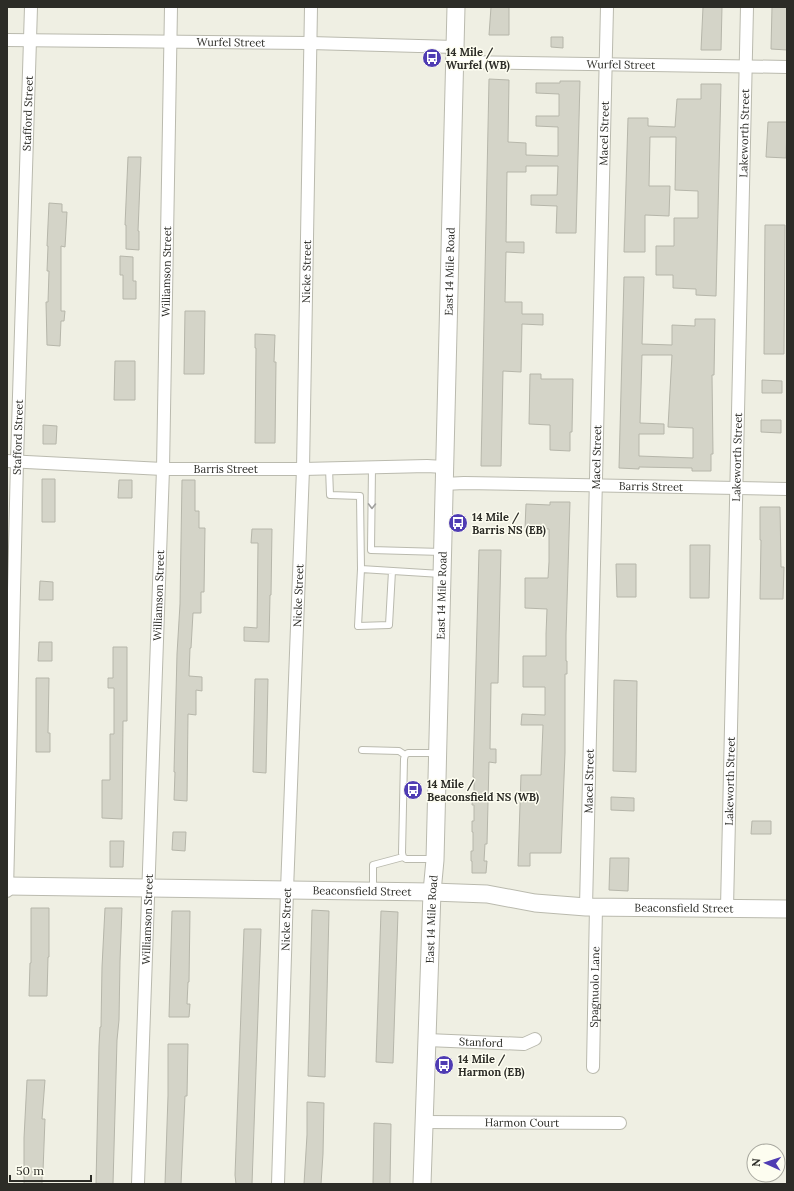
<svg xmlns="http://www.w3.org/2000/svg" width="794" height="1191" viewBox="0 0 794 1191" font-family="Lora,serif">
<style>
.building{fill:#d4d4c8;stroke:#b6b6aa;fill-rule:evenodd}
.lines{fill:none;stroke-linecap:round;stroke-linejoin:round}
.lane-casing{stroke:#babaae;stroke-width:8}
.street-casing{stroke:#babaae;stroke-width:14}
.secondary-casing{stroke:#babaae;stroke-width:19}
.lane{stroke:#fff;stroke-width:6}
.street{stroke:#fff;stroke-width:12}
.secondary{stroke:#fff;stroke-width:17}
.oneway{stroke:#a0a09e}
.labels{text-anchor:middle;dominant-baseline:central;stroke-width:3;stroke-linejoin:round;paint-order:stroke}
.street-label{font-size:11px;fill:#2c2c27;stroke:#fdfdf0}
.poi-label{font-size:11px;font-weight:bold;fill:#2c2c27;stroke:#fdfdf0;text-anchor:start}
</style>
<rect width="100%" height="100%" fill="#efefe3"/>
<path class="building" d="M491,7H509V35H489Z
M703,7H722L721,50H701Z
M772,7H787V50L771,49Z
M551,37H563V48L551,47Z
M489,79L509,80L508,142L526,143V155L558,156V127L536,126V116H559V94L536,93V83H560V81H580L576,233H556L557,206L531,205V195H557L558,166H526V172H507L506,242H524V253L506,252L505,302H522V314H543V325L522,324L521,372L503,371L501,466H481Z
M701,84H721L716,296L696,295V289L673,288V275H656V246H674V218H698V191L675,190L676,137H650L649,186H670L669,216L645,215V252H624L628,118H648V126L675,127L677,99H701Z
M768,122H787L786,158L766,157Z
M128,157H141L138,231H139V250L126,249V225H125Z
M49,203L62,204V212H67L65,247L61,246V311H65L64,321H61L60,346L47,345L46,302H48L49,271H47L48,246H47Z
M765,225H785L784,354H764Z
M120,256L133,257V281H136V299H123V275H120Z
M624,277H644L642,344L672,345V325L695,326V319H715L714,375H712L713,454H711V471H692V468L639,467V469L619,468ZM642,355H672L668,427L693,428V458L639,456V434H664V424L640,423Z
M185,311H205L204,374H184Z
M255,334L275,335L274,362H276L275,443H255L256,348H255Z
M115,361H135V400H114Z
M530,374H541V379H573L572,432H570V451L550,450V425L529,424Z
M762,380L782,381V393H762Z
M761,420H781V433L761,432Z
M43,425L57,426L56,444H43Z
M42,479H55V522H42Z
M119,480H132V498H118Z
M182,480H195V511H199V528H205L204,592H201V613H193L191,648H190L189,676L202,677V691L196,690V715L188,714L187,801L174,800L175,772H174L177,654L180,604Z
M550,502H570L566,635V661H567V674H565V753L561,853H530V866H518L521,775H541L543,725H521L522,714L545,715V687H523V656H546V634L547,609L525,608V578H548L549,562V529L525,528L526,504L550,505Z
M760,507H780L781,567H784L783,599H760L761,540H760Z
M252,529H272L271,595H270L269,642L244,641V627L257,628L258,543H251Z
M690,545H710L709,598H690Z
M479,550H501L498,683H491L490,749H496V763L489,762L487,844H485L484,861H487L486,873H472V861H471V851H473V832H472V821H474V805H472L473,794H474V777H473Z
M616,564H636V597H617Z
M40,581L53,582V600H39Z
M39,642H52V661H38Z
M113,647H127V721H123L122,819L102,818V780H110V734H114V688H108V678H113Z
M36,678H49L48,733H50V752H36Z
M255,679H268L266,773L253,772Z
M614,680L637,681L636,772L613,771Z
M611,797L634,798V811L611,810Z
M752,821H771V834H751Z
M173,832H186L185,851L172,850Z
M110,841H124L123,867H110Z
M610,858H629L628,891L609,890Z
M31,908H49V957H48L47,996H29L30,963H31Z
M105,908H122L120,961L119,1020L117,1040L113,1184H96L99,1046L100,1027H101L102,967Z
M312,910L329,911L325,1077L308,1076Z
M172,911H190L189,982H188L187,1004H190L189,1017H169Z
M381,911L398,912L393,1063L376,1062Z
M244,929H261L252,1184H236L235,1175Z
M168,1044H188L187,1096H185L181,1184H165L168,1096Z
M27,1080H45L42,1119H45L43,1171H42V1184H24V1138Z
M307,1102L324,1103L323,1154L321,1184H304L307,1135Z
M374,1123L391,1124L390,1184H373Z"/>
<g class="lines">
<g class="lane-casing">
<path id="lane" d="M372,467L371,550L442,552
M329,468L330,495L360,496L361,569L441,574
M361,569L358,626L389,625L392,571
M362,750L399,751L405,755
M434,859H406L403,857L402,853L404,759L405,755L408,753H436
M373,890V865L403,857"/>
</g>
<g class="street-casing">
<g id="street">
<path id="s1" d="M7,40L310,43L455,47"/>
<path id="s2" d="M455,62L787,67"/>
<path id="s3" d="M7,461L163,469H303L427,466L444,467"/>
<path id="s4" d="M444,484L464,483L787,489"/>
<path id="s5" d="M7,891L17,461L31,7"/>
<path id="s6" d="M586,907L607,7"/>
<path id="s7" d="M727,908L747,7"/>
<path id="s8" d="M427,1040L524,1044L535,1039"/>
<path id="s9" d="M593,1067L596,907"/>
<path id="s10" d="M424,1122L620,1123"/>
<path id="s11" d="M138,1184L163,469L171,7"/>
<path id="s12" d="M278,1184L287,890L303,469L311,7"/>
</g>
</g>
<g class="secondary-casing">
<g id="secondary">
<path id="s13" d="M7,886L432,892L487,894L535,903L586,907L787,909"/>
<path id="s14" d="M422,1184L432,892L435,860L456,7"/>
</g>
</g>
<use href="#lane" class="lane"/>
<use href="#street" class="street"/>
<use href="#secondary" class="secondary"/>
</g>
<defs><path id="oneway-chevron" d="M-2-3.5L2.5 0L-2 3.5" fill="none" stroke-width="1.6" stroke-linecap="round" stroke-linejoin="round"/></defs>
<use class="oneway" href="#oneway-chevron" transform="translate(372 506) rotate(91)"/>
<defs>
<g id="bus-disc" transform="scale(1)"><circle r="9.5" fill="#4f3cb3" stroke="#fdfdf0"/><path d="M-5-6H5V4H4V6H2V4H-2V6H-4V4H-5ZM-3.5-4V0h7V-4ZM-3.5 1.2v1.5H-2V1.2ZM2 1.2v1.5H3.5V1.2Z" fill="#fff"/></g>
</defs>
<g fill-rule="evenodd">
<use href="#bus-disc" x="432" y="58"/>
<use href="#bus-disc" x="458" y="523"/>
<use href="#bus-disc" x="413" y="790"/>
<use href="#bus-disc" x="444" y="1065"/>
</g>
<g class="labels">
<g class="street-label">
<text stroke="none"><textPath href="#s1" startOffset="224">Wurfel Street</textPath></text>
<text stroke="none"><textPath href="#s2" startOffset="166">Wurfel Street</textPath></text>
<text stroke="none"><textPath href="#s5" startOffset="778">Stafford Street</textPath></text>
<text stroke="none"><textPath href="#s6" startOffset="774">Macel Street</textPath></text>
<text stroke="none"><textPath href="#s7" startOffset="775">Lakeworth Street</textPath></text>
<text stroke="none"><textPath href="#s11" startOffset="913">Williamson Street</textPath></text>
<text stroke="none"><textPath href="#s12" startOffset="913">Nicke Street</textPath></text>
<text stroke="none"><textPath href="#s14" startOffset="913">East 14 Mile Road</textPath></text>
<text stroke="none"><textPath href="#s5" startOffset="454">Stafford Street</textPath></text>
<text stroke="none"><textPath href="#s6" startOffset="450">Macel Street</textPath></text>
<text stroke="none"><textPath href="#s7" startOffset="451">Lakeworth Street</textPath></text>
<text stroke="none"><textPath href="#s3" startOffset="219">Barris Street</textPath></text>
<text stroke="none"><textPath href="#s4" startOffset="207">Barris Street</textPath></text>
<text stroke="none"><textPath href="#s11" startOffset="589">Williamson Street</textPath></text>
<text stroke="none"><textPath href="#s12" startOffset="589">Nicke Street</textPath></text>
<text stroke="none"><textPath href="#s14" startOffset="589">East 14 Mile Road</textPath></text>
<text stroke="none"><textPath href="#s6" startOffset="126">Macel Street</textPath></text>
<text stroke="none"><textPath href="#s7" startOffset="127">Lakeworth Street</textPath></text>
<text stroke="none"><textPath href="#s13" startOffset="355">Beaconsfield Street</textPath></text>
<text stroke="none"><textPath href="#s13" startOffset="678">Beaconsfield Street</textPath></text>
<text stroke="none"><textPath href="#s11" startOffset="265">Williamson Street</textPath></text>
<text stroke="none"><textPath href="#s12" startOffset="265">Nicke Street</textPath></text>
<text stroke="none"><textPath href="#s14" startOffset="265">East 14 Mile Road</textPath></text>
<text stroke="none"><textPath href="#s9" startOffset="80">Spagnuolo Lane</textPath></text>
<text stroke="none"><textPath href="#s8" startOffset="54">Stanford</textPath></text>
<text stroke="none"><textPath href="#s10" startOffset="98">Harmon Court</textPath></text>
</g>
<g class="poi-label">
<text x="446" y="52">14 Mile /<tspan x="446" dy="13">Wurfel (WB)</tspan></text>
<text x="472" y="517">14 Mile /<tspan x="472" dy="13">Barris NS (EB)</tspan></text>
<text x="427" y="784">14 Mile /<tspan x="427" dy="13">Beaconsfield NS (WB)</tspan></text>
<text x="458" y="1059">14 Mile /<tspan x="458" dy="13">Harmon (EB)</tspan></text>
</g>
</g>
<rect width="794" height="1191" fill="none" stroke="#2c2c27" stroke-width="16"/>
<g transform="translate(766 1163) rotate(273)"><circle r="19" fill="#fdfdf0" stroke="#a9a9a0"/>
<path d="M0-3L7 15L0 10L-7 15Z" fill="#4f3cb3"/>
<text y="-6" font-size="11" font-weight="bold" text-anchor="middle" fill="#2c2c27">N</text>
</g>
<path d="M10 1175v6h81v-6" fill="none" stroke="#2c2c27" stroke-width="2"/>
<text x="16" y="1175" font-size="12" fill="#2c2c27" stroke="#fdfdf0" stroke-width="3" paint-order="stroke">50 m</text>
</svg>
